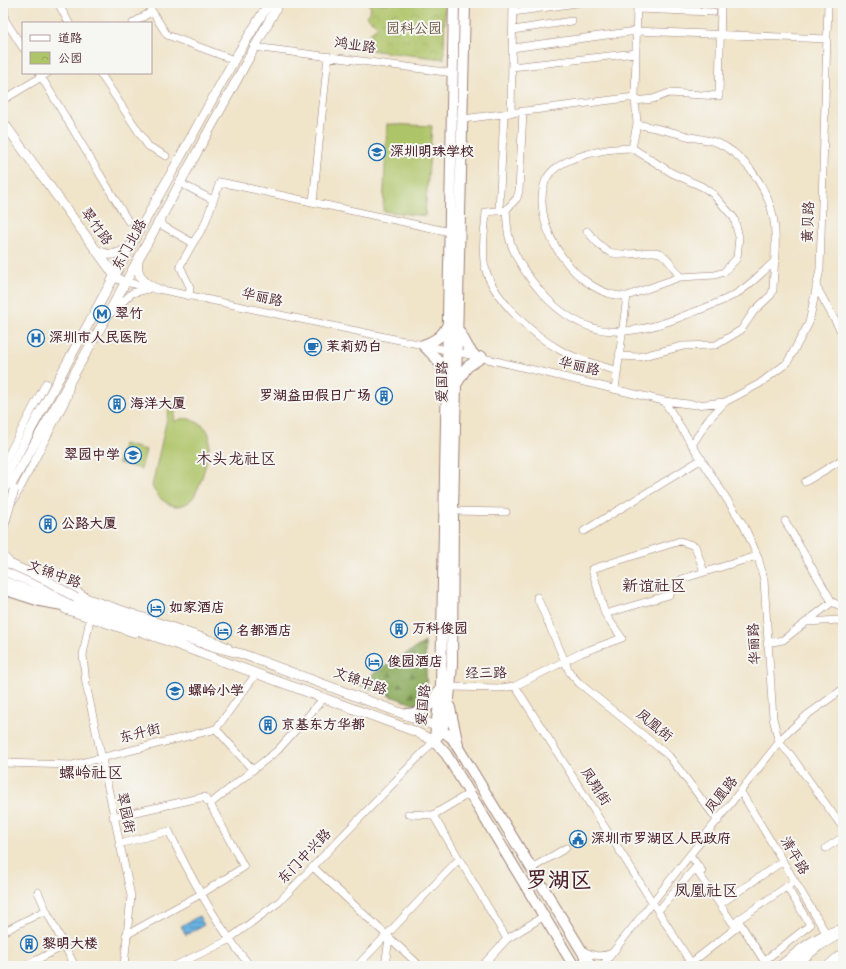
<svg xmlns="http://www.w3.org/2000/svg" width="846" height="969" viewBox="0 0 846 969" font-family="'Indie Flower','LXGW WenKai TC',sans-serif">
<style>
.forest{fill:url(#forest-firs);stroke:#6a6444}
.park{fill:url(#park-crowns);stroke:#7c724a}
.pitch{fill:#aec468;stroke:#7c724a}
.water{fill:url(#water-rules);stroke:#5a6886}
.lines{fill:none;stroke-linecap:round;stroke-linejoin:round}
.minor-casing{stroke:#9d827a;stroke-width:8}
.major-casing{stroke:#9d827a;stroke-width:10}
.highway-casing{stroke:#9d827a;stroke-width:12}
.minor{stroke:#fff;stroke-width:7}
.major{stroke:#fff;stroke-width:9}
.highway{stroke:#fff;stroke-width:10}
.major-bridge-casing{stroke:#9d827a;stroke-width:10;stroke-linecap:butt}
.major-bridge{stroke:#fff;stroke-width:9}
.labels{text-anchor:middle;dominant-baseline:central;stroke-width:4;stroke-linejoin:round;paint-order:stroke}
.park-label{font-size:14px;fill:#68513d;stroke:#f6f6f2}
.street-label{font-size:14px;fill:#4a1f2b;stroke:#f6f6f2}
.poi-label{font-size:14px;font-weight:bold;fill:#4a1f2b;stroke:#f6f6f2;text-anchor:start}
.quarter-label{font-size:16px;fill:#4a1f2b;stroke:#f6f6f2}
.town-label{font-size:22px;font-weight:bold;fill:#4a1f2b;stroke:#f6f6f2}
</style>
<defs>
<pattern id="forest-firs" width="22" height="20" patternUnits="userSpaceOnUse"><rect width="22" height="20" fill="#8aaa5c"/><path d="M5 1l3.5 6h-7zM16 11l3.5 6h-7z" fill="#738a4c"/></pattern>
<pattern id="park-crowns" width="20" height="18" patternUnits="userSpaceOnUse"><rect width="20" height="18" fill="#aec468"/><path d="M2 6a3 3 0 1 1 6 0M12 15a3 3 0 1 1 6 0" fill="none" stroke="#97a85a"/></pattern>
<pattern id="water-rules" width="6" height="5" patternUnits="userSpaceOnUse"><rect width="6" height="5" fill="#69b2e1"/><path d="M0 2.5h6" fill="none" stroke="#5890b7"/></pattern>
</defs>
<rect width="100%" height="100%" fill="#f6f6f2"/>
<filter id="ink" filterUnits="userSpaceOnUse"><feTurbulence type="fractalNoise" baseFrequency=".025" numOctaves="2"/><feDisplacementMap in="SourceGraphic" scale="8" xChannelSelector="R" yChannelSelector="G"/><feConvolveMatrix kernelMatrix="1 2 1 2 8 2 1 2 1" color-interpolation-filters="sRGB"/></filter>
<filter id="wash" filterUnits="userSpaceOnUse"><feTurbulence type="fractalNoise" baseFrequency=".012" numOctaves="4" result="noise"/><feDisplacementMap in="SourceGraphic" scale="16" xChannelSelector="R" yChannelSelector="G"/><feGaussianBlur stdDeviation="0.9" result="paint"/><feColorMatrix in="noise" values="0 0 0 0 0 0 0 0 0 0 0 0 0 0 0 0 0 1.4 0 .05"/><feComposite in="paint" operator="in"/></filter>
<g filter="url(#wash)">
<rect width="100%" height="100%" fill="#f0e4c9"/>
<path class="forest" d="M425,642L427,698L416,705L357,684Z"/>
<path class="park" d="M369,3H445L444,59L368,50L371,32L378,26L366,16L371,9Z"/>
<path class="pitch" d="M387,124L432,126L425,216L383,211Z
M171,400L176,404L174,422C180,418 188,417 194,421C201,424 207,427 209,435C212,447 200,492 191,500C177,514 158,501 152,486Z
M123,444L146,450L141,469L118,463Z"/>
<path class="water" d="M199,916L204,925L186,935L181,926Z"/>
</g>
<g filter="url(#ink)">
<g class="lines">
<g class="minor-casing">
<path id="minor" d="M4,3L5,20L23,48
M58,3L69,23
M147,3L167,35L234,60
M637,9L713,12
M513,12L577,3
M133,23L151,12
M513,30L572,21
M254,47L453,73
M512,48L636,31L827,39
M512,67L636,53
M39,73L128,221
M100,73L148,146L166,156
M3,100L48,73
M635,101L653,99L669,93L719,96L721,3
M523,111L519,191L517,198L506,210C507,219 507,229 509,237C514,257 528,277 541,292C585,342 629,338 686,315C702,309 719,303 734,295C749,287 761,273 774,262
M511,113L513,3
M463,119L635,97
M632,148L672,173L703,187L713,194L734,218L739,237L737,258L724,272L715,275L680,277L627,296C579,298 529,227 545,182C554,156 609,148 632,148Z
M632,148L637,124L635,97L637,3
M180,183L213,200
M313,202L328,56
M506,210L486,212C485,228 481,252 485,267C492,298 533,335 560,350C578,360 598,365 618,371
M499,211L504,114
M158,223L193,243L204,226L220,182L450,232
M587,231C607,255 611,256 641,253C647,252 654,251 660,253C668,257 675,270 680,277
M125,282L475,356L664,401L696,405L725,402
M816,286L843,335
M189,296L190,287L180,266L193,243
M111,313L132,293L148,289
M620,356L639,357L683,346L716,345L741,330L754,311L771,295L773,290C775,242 783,212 751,170C742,159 732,149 718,143C710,140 700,139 691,137C673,132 655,128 637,124
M615,389L627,296
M664,401L744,526L758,557L764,580L773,718L779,743L790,754L843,828
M692,445L708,420L725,402L759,384L787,363L809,323L820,269L828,3
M3,465L46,383
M805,482L843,459
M14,500L67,398L70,385
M453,511L506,512
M785,521L832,602L843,607
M584,531L702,459
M704,572L695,546L680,541L592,569L605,614L669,595L682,579L757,556
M51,579L67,585L88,598L215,641L228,647
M537,597L570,673L579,683L669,756L718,821
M65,610L136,634
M90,618L83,655L86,684L131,896L124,966
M807,622L839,620L843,625
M767,643L783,640L832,602
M515,686L691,963L736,928L695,868L658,911
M450,687L500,688L515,686L581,653L622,638L605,614
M216,729L253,770
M3,763L73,765L216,729L256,674
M741,792L826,933
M408,814L433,815L470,793
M433,815L507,939
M113,817L204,797L210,804
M119,844L169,831C191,879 217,925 250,966
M826,848L843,837
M690,855L702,871
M313,867L420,966
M532,868L566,848
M787,887L810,925L764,961L738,920L795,881
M38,892L46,910
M719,896L723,902L783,861
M3,932L46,910L75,966
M126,935L201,894L244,867L210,804L278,750L323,699
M582,950C592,956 601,958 612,953
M25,966L64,946
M174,966L225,942L279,902L434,741
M357,966L459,859
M385,966L389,938
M482,966L507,939L544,916
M602,966L784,736L807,715L843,689"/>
</g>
<g class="major-casing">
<path id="major" d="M3,122L115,276L119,279
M96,250C108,257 120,255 130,246
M138,260C135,275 145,284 157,289
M3,481L122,262L234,60L269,3
M3,499L107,316L279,3
M3,571C82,600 161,634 242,654L436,726
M3,581L414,731L434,741
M780,966C801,949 816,935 843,929
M794,966L819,946L843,932
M828,966L843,953"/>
</g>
<g class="highway-casing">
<path id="highway" d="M459,331L469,349L475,356
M423,345L437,359L446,377
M423,345C435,341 443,336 448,324
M457,383L467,367L482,357
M3,589L40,601L74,607
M450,708L458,745
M407,714C424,713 431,706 438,692
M436,726L452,738L460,751L591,966
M435,737L441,686L454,3
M434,741L442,730L448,710L452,665L453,511L465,3
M434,741L446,754L574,966"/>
</g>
<use href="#minor" class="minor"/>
<use href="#major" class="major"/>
<use href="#highway" class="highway"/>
<g class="major-bridge-casing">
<path id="major-bridge" d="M3,528L14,490
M3,556L10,564L48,581L76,598"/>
</g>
<use href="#major-bridge" class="major-bridge"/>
</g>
</g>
<defs>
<g id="school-ring" transform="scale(0.9)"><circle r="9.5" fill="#f6f6f2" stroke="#1f6fb2" stroke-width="1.5"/><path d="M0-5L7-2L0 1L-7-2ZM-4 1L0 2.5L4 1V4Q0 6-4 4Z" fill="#1f6fb2"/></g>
<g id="metro-ring" transform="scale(0.9)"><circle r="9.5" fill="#f6f6f2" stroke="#1f6fb2" stroke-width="1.5"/><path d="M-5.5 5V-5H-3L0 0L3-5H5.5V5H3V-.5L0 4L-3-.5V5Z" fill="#1f6fb2"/></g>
<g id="hospital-ring" transform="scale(0.9)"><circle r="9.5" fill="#f6f6f2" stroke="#1f6fb2" stroke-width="1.5"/><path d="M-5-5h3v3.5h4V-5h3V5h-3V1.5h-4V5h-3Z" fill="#1f6fb2"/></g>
<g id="cafe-ring" transform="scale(0.9)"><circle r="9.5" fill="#f6f6f2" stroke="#1f6fb2" stroke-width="1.5"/><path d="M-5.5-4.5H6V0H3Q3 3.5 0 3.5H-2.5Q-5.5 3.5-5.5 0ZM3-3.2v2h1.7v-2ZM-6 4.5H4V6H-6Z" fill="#1f6fb2"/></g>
<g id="building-ring" transform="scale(0.9)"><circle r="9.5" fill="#f6f6f2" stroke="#1f6fb2" stroke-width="1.5"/><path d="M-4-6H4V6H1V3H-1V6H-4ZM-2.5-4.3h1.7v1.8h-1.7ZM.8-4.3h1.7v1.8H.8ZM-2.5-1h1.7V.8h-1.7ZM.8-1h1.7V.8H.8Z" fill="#1f6fb2"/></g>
<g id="hotel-ring" transform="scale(0.9)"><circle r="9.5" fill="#f6f6f2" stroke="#1f6fb2" stroke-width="1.5"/><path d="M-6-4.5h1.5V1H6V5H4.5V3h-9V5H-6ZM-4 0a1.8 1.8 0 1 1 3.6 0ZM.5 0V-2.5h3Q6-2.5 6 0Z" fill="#1f6fb2"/></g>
<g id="civic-ring" transform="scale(0.9)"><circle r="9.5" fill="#f6f6f2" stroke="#1f6fb2" stroke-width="1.5"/><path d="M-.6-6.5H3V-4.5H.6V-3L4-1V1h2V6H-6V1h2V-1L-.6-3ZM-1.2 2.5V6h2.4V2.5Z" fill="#1f6fb2"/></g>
</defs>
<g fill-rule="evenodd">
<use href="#school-ring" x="377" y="152"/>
<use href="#metro-ring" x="102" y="314"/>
<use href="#hospital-ring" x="36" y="338"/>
<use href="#cafe-ring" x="313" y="347"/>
<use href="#building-ring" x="384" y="396"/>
<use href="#building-ring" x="117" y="404"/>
<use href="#school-ring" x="133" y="455"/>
<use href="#building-ring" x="48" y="524"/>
<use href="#hotel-ring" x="156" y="608"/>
<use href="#building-ring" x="399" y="629"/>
<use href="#hotel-ring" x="223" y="631"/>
<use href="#hotel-ring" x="374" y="662"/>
<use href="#school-ring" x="175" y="691"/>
<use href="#building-ring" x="268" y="725"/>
<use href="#civic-ring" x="578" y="839"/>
<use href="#building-ring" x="29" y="944"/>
</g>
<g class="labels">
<g class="park-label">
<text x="414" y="29">园科公园</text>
</g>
<g class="street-label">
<text transform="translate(355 46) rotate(8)">鸿业路</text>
<text transform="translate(809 222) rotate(-88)">黄贝路</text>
<text transform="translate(96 227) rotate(54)">翠竹路</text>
<text transform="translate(130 245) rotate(-61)">东门北路</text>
<text transform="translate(262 298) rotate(12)">华丽路</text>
<text transform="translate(579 367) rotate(13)">华丽路</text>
<text transform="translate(443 382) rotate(-89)">爱国路</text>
<text transform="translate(54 575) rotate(20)">文锦中路</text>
<text transform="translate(755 644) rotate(-93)">华丽路</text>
<text transform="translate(486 674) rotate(-1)">经三路</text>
<text transform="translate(360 682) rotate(20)">文锦中路</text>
<text transform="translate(424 705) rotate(-84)">爱国路</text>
<text transform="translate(654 726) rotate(39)">凤凰街</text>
<text transform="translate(140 734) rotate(-14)">东升街</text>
<text transform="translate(595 787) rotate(57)">凤翔街</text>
<text transform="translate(722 795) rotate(-51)">凤凰路</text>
<text transform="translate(125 813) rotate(78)">翠园街</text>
<text transform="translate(794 856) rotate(59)">清平路</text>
<text transform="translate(305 857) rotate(-46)">东门中兴路</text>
</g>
<g class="poi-label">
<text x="390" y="152">深圳明珠学校</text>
<text x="115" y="314">翠竹</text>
<text x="49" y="338">深圳市人民医院</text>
<text x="326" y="347">茉莉奶白</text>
<text x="371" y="396" text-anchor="end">罗湖益田假日广场</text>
<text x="130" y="404">海洋大厦</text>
<text x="120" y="455" text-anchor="end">翠园中学</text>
<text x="61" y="524">公路大厦</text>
<text x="169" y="608">如家酒店</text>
<text x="412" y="629">万科俊园</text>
<text x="236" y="631">名都酒店</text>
<text x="387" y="662">俊园酒店</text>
<text x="188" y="691">螺岭小学</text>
<text x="281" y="725">京基东方华都</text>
<text x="591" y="839">深圳市罗湖区人民政府</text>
<text x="42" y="944">黎明大楼</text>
</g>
<g class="quarter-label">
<text x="236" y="460">木头龙社区</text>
<text x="654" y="587">新谊社区</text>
<text x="91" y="774">螺岭社区</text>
<text x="706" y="892">凤凰社区</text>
</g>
<g class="town-label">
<text x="559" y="882">罗湖区</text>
</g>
</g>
<rect width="846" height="969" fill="none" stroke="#f6f6f2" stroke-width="16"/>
<rect x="22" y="22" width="130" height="52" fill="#f6f6f2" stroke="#b1a0a2"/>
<rect x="30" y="35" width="20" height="6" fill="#ffffff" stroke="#b1a0a2"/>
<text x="58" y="42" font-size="12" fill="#4a1f2b">道路</text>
<rect x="30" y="52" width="20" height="12" fill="url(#park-crowns)" stroke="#b1a0a2"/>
<text x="58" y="62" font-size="12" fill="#4a1f2b">公园</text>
</svg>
